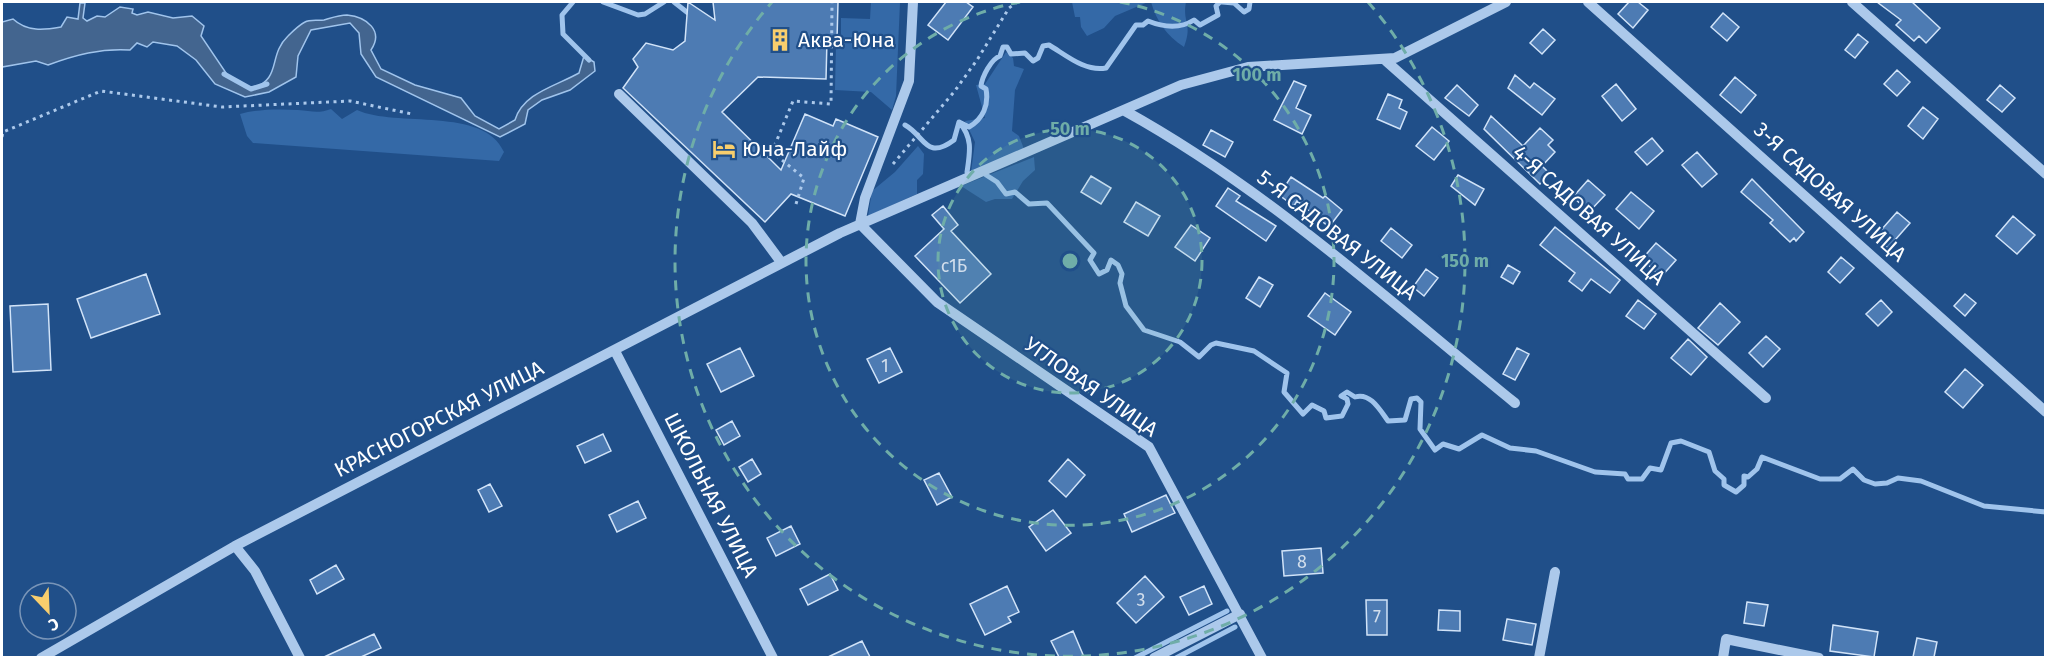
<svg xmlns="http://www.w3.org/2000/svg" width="2047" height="659" viewBox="0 0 2047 659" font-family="'Fira Sans',sans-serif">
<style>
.green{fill:#3469a7}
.water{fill:#43658f;stroke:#a0c4ec;stroke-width:1.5}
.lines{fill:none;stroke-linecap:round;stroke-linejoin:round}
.stream{stroke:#a0c4ec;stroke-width:5}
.building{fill:#4d7bb3;stroke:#d1e3f8;stroke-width:1.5}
.path{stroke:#acc9eb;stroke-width:3;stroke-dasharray:3 4.5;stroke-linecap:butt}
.minor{stroke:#acc9eb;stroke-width:10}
.ring{fill:none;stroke:#6fada8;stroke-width:3;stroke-dasharray:10 8}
.labels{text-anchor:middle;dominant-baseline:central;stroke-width:4.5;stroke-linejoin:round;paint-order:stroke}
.number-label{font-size:18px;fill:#d2deec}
.poi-label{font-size:21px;fill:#fff;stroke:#204f89;text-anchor:start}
.street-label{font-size:21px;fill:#fff;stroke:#204f89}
.centre{fill:#6fada8;stroke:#204f89;stroke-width:3}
.ring-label{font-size:18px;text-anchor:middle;font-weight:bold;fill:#6fada8;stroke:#204f89;stroke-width:4.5;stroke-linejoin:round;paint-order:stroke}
</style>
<rect width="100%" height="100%" fill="#204f89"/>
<path class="green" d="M871,2H900L896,96L892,110L871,92L835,90L836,44L841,43V18L870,19Z
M1072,2H1148L1115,16L1104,28L1087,36L1081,27L1080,17H1075Z
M1151,2H1186C1182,23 1193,23 1184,47C1166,35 1157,22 1151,2Z
M1006,52L1013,58L1014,66L1024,69L1015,90L1012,131L1019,136L1024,149L971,172L975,142L965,121L985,118L976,85L985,84Z
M331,109L342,119L357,110C396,128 484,106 504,152L499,161L253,143L247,136L240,114C258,109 279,109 298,110C311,111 318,114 331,109Z
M918,146L924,154L923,174L917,180V194L868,216L872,191L895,172Z
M1034,157L1035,170L1023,181L1012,199H995L986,202L961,186Z"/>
<path class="water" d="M80,3H85L83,18L87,21L97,16L105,17L120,7L133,9L132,13L137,15L148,12L173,18L192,16L204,26L201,36L228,76L251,89C283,79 267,56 288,36C292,32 301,24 305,22C310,19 319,21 324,20C331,18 339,15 347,15C367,17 384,31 371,50L381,69L415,85L461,98L475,116L499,129L515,120C523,93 556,86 579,73L584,56L594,62L595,71L570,90L542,100L528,110L525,124L500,137L376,77L361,54L359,33L350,23L311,30L298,56L296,77L269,92L245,97L215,84L196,60L177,46L153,42L147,47L137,43L130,50C101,48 75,55 48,65L36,61L2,67V22L13,19C27,32 44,30 61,27L67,17L78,19Z"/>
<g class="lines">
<path class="stream" d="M573,2L562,15L563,34L589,60
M603,2L638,15L645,14L664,2
M674,2L688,13
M1222,2L1234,3L1244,12L1249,9L1250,2
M224,74L251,89L267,84
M959,122L969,127C983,119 989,105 986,89L981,86C982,77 991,59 1000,56L1003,47H1007L1011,54L1025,53L1033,61L1038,58L1043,46L1049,45C1066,55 1085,72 1106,68L1136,25H1143L1148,21C1163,27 1180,29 1194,20L1200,25L1218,15L1216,6L1220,2
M905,125C925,136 926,161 954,140L959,122C973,138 970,152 967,172
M983,173L997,182L1006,194L1015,192L1029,204L1047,203L1094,253L1090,260L1099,274L1107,270L1111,260L1118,265L1122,274L1120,283L1126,306L1144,330L1180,342L1199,357L1211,345L1216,343L1254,351L1287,373L1284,392L1303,414L1312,405L1324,411L1326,418L1342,416L1348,404L1347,399L1341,396L1347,392L1355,397C1370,392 1380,410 1388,421L1405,420L1411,399L1417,398L1421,402L1420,429L1435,450L1443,444L1459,449L1482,435L1510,448L1536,451L1595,472L1625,474L1628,479H1642L1650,468L1661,470L1671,443L1681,441L1709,452L1715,471L1724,479V485L1736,492L1744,485V476L1748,477L1757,469L1762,457L1820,479H1840L1853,469L1864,480L1875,484L1887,483L1898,478L1921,481L1984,506L2046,512
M1135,658L1227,611
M1176,658L1235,627"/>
</g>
<path class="building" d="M688,2L715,20L713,2H838L837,40H827L826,79L758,77L722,112L781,170L805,114L833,126L836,119L878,137L845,216L791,194L765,222L623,88L638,67L633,59L646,43L673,50L685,41Z
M946,2H966L973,7L948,40L928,25Z
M1629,2H1638L1648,10L1633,28L1618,14Z
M1877,2H1912L1940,28L1926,43L1919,36L1914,41L1896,25L1901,20Z
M1723,13L1739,27L1727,41L1711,27Z
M1543,29L1555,40L1542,54L1530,43Z
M1858,34L1868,42L1855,58L1845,50Z
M1897,70L1910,82L1897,96L1884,84Z
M1515,75L1530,88L1534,83L1555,99L1542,115L1508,88Z
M1735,77L1756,95L1741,113L1720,95Z
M1294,81L1306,86L1296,108L1311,115L1302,134L1274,120Z
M1616,84L1636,109L1622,121L1602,96Z
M1457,85L1478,105L1469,116L1445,98Z
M2000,85L2015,98L2002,112L1987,100Z
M1388,94L1402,100L1399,108L1407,112L1400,129L1377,119Z
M1923,107L1938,119L1923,139L1908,126Z
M1491,116L1523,146L1540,128L1553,140L1548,145L1555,152L1542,166L1550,174L1540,184L1484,129Z
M1432,127L1449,141L1434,160L1416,146Z
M1211,130L1233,142L1225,157L1203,145Z
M1652,138L1663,151L1647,165L1635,152Z
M1697,152L1717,174L1702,187L1682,165Z
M1458,175L1484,189L1475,205L1451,186Z
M1091,176L1111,188L1101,204L1081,192Z
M1291,177L1323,198L1325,196L1342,210L1329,227L1297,201L1294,206L1279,195Z
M1752,179L1804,232L1796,241L1794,238L1790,242L1770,223L1773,220L1741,192Z
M1588,180L1605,195L1589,212L1573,197Z
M1228,188L1240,196L1236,201L1276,226L1266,241L1216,206Z
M1631,192L1654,211L1639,229L1616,209Z
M1136,202L1160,216L1148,236L1124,222Z
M943,206L958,225L951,231L991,274L960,303L915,256L944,229L932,215Z
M1897,212L1910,223L1888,248L1875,237Z
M2013,216L2035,235L2017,254L1996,236Z
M1191,225L1210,238L1195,261L1175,247Z
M1555,227L1620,280L1610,293L1591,279L1582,291L1569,281L1575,273L1540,245Z
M1391,228L1412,245L1402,258L1381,241Z
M1656,243L1676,260L1661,277L1642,259Z
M1841,257L1854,268L1840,283L1828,272Z
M1508,265L1520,272L1513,284L1501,277Z
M1426,269L1438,278L1424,296L1413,287Z
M146,274L160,314L91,338L77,299Z
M1259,277L1273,285L1260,307L1246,298Z
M1325,293L1351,312L1335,335L1308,316Z
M1965,294L1976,303L1965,316L1954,306Z
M1638,300L1656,314L1644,329L1626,316Z
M1881,300L1892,312L1878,326L1866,314Z
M1720,303L1740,322L1718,345L1698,328Z
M48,304L51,370L13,372L10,306Z
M1766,336L1780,349L1763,367L1749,353Z
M1688,339L1707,357L1691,375L1671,358Z
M740,348L754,376L721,392L707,364Z
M890,348L902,372L879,383L867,359Z
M1517,348L1529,354L1515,380L1503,374Z
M1965,369L1983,385L1963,408L1945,392Z
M732,421L740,436L724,445L716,430Z
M603,434L611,451L585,463L577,446Z
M752,459L761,474L748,482L739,467Z
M1068,459L1085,475L1066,497L1049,481Z
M939,473L952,497L937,505L924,480Z
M490,484L502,506L489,512L478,490Z
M1166,495L1175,513L1132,532L1124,514Z
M638,501L646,518L617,532L609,515Z
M1053,510L1071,533L1046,551L1029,527Z
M791,526L800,544L776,556L767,538Z
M1321,548L1323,573L1284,576L1282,551Z
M336,565L344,579L317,594L310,580Z
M830,574L838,590L808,605L800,589Z
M1145,576L1164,597L1136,623L1117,603Z
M1007,586L1019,612L1008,617L1011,622L985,635L970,604Z
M1204,586L1212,604L1189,615L1180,597Z
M1366,600H1387V635H1367Z
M1747,602L1768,605L1764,626L1744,623Z
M1439,610L1460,611V631L1438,630Z
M1507,619L1536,624L1532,645L1503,640Z
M1833,625L1878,632L1874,657L1830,651Z
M1073,631L1084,657H1059L1051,641Z
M374,634L381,648L361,657H324Z
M1917,638L1937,642L1934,657H1913Z
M862,641L870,657H828Z"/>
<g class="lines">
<path class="path" d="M2,137L3,132L101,91L222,107L350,101L412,114
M893,164L954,92L977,60L1009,8L1017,2
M796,204L804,178L772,152L793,101L831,104L832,2"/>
<path class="minor" d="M1588,2L2046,412
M1852,2L2046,174
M1386,61L1766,398
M619,94L752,223L781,262
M1125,111C1268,190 1389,301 1515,403
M860,224L937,302L1149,447L1262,658
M860,224L865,198L909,81L913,2
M615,351L773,658
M235,546L255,571L300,658
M41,658L235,546L840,233L1181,85L1248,67L1395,58L1506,2
M1154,658L1240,614
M1539,658L1555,572
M1723,658L1726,639L1819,658"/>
</g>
<circle cx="1070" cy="261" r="132" fill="#6fada8" fill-opacity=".12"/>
<g class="ring">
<circle cx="1070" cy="261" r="132"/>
<path d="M1120 2A264 264 0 1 1 1020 2"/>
<path d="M1368 2A395 395 0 1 1 772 2"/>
</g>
<defs>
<g id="building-bare" transform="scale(1.8)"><path d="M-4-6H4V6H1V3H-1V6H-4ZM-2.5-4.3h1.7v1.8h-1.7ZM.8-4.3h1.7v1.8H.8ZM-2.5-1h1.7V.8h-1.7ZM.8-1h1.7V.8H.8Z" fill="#f8ce6d" stroke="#204f89" stroke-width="2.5" paint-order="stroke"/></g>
<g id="hotel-bare" transform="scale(1.8)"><path d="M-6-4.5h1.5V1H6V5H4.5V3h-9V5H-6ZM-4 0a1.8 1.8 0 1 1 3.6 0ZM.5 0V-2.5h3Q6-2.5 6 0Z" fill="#f8ce6d" stroke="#204f89" stroke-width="2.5" paint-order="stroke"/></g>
</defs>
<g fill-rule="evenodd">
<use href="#building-bare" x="780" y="40"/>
<use href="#hotel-bare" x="724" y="149"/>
</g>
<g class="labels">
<g class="number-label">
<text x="954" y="266">с1Б</text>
<text x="885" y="366">1</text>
<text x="1302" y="562">8</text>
<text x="1141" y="600">3</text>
<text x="1377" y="617">7</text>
</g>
<g class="poi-label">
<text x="798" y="40">Аква-Юна</text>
<text x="742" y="149">Юна-Лайф</text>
</g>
<g class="street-label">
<text transform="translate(1830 192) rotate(42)">3-Я САДОВАЯ УЛИЦА</text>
<text transform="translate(1589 215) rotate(42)">4-Я САДОВАЯ УЛИЦА</text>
<text transform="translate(1337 235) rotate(38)">5-Я САДОВАЯ УЛИЦА</text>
<text transform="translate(1091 387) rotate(35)">УГЛОВАЯ УЛИЦА</text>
<text transform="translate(439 419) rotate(-27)">КРАСНОГОРСКАЯ УЛИЦА</text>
<text transform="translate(711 495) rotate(63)">ШКОЛЬНАЯ УЛИЦА</text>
</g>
</g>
<circle cx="1070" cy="261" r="9" class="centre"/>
<g class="ring-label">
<text x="1257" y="81">100 m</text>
<text x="1070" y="135">50 m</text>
<text x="1465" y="267">150 m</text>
</g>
<rect width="2047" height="659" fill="none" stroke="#ffffff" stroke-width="6"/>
<g transform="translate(48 611) rotate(157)"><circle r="28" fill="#204f89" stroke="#7995b8" stroke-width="1.5"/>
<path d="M0-4.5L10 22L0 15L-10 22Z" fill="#f8ce6d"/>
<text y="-9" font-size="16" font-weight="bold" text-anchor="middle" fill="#ffffff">С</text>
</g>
</svg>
